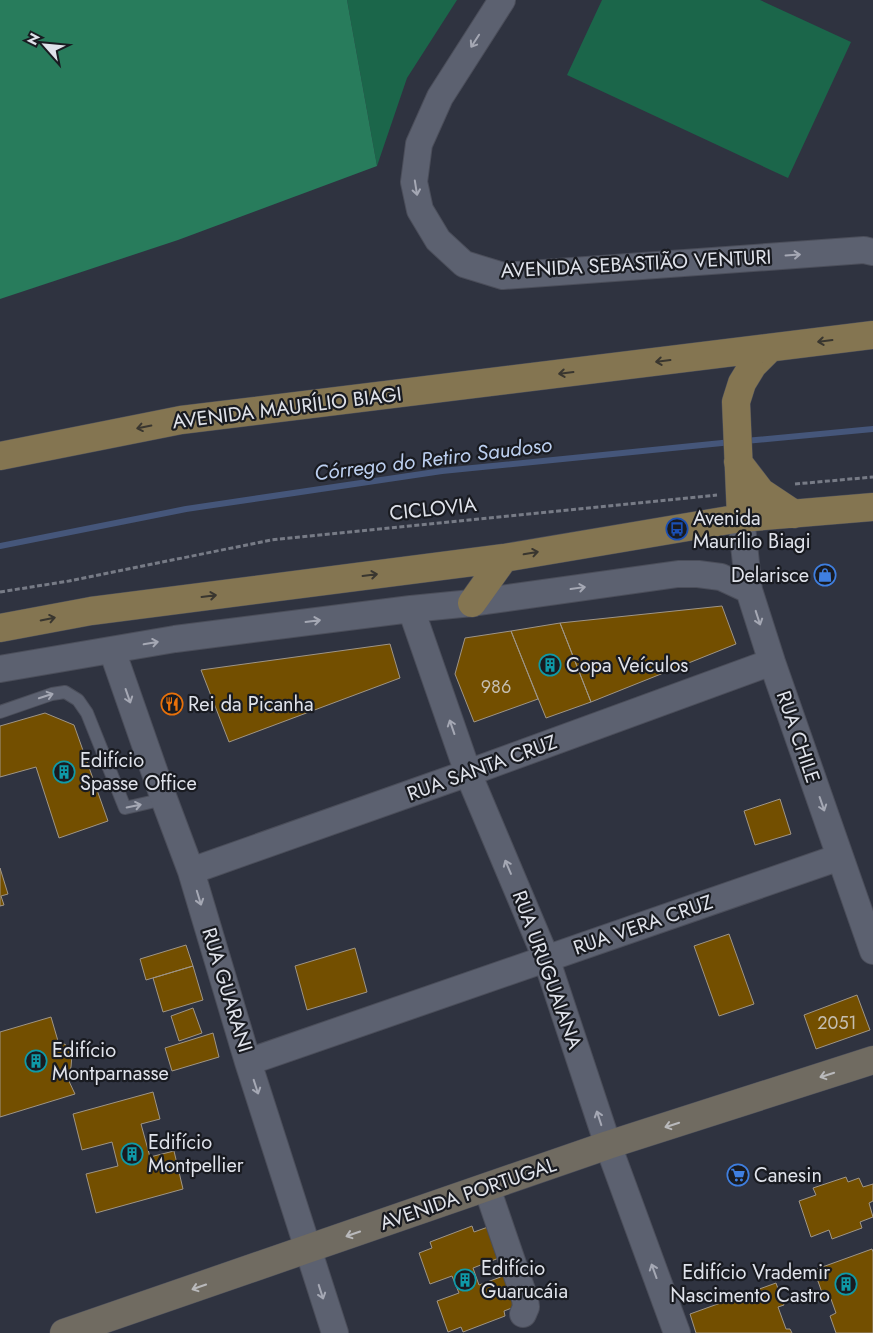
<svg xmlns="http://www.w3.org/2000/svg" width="873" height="1333" viewBox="0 0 873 1333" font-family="Jost,sans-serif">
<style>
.green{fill:#1b664a}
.forest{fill:#287c5c}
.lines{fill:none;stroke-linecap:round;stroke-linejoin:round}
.stream{stroke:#45567a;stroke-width:6}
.building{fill:#734f00;stroke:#9f9586}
.service-casing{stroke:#4b4e5a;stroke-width:14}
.minor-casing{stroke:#4b4e5a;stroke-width:28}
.secondary-casing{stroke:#4b4e5a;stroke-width:29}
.primary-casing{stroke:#4b4e5a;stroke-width:29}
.path{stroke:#777b86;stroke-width:3;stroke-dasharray:5 2.5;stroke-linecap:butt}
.service{stroke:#5c6170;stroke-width:12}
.minor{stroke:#5c6170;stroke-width:26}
.secondary{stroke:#706b61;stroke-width:28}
.primary{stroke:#847551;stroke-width:28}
.oneway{stroke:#a5a8b4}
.oneway2{stroke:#39362f}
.oneway3{stroke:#b9b9bb}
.labels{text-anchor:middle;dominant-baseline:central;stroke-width:4.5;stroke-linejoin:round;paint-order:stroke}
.number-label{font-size:18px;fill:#c5beb0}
.street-label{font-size:20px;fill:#e0e3eb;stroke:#191b21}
.poi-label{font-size:20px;fill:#e0e3eb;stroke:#191b21;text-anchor:start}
.water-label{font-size:21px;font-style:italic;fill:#bccfef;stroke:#191b21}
</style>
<rect width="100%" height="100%" fill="#2f3340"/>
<path class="green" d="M347,0H457L407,78L377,166Z
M602,0H760L851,42L788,178L567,75Z"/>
<path class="forest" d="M0,0H347L377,166L178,240L0,299Z"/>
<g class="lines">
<path class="stream" d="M745,441L873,429
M0,546L186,509L442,471L732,442"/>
</g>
<path class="building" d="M722,606L736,644L591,702L560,623Z
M560,623L591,702L546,718L511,631Z
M511,631L538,699L474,722L455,674L465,638Z
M390,644L400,678L229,742L201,670Z
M45,713L74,725L108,821L59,838L36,767L0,777V726Z
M780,799L791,834L755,845L744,811Z
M0,868L8,894L1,896L4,905L0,906Z
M729,934L754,1004L719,1016L694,946Z
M186,945L193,966L146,980L140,959Z
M355,948L367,992L307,1010L295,966Z
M193,966L203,1000L163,1012L153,978Z
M857,995L870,1030L816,1049L804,1015Z
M193,1008L202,1033L179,1041L171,1016Z
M51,1017L58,1041L66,1045L72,1055L71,1067L67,1077L75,1094L0,1117V1032Z
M213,1033L219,1057L172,1071L165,1048Z
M153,1092L160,1119L141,1124L150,1157L174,1151L183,1189L96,1213L86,1174L118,1166L112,1142L82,1150L73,1114Z
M846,1177L848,1182L859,1178L863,1187L873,1184V1201L869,1203L873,1217L860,1222L862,1228L832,1239L829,1230L811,1237L799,1201L816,1195L813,1188Z
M472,1226L474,1232L488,1227L499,1258L473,1268L479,1285L506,1275L517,1306L504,1311L505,1316L463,1332L461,1327L448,1332L437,1301L459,1293L452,1276L430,1284L419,1253L432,1248L430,1242Z
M872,1249L873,1252V1333H836L830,1316L836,1313L831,1299L825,1301L814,1270Z
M776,1283L784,1305L778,1307L786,1329H790L792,1333H696L690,1314Z"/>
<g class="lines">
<g class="service-casing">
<path id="service" d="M0,712L52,694L65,692L78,700L87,713L125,808L164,799"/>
</g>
<g class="minor-casing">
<path id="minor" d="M502,0L440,97L419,144L414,182L420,210L438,240L464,264L503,276L864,250L873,252
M741,518L749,590L772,662L873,951
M411,609L468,773L546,958L608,1145L677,1333
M112,650L164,799L191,871L248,1062L335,1333
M0,669L175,639L411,609L472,603L678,574H698L721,577L749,590
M191,871L468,773L772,662
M248,1062L840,857
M487,1188L525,1299L526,1307L523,1314"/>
</g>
<g class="secondary-casing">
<path id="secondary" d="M64,1333L608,1145L873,1060"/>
</g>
<g class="primary-casing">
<path id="primary" d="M0,456L181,420L873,335
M738,462L761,492L794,514
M741,518L736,402L742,383L753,365L770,348
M472,603L504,558
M0,628L91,611L504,558L741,518L873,507"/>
</g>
<path class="path" d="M795,484L873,477
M0,592L69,581L271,540L717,495"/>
<use href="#service" class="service"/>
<use href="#minor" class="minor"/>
<use href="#secondary" class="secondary"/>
<use href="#primary" class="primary"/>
</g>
<defs><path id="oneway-shaft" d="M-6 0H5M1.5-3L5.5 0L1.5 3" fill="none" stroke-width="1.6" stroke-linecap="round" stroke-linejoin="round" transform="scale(1.25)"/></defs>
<g class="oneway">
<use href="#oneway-shaft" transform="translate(475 41) rotate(123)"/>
<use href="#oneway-shaft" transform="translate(416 188) rotate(81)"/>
<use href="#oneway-shaft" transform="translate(793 255) rotate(-4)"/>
<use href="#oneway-shaft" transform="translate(578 588) rotate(-8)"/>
<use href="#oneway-shaft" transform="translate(758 618) rotate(72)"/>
<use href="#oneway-shaft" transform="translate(313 621) rotate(-7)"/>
<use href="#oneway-shaft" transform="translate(151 643) rotate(-10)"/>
<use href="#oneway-shaft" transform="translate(46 696) rotate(-18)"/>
<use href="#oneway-shaft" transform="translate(128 696) rotate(71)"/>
<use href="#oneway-shaft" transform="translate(452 727) rotate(-109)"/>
<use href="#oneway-shaft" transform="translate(822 804) rotate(71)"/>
<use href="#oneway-shaft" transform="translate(134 806) rotate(-12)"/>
<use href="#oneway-shaft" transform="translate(508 867) rotate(-113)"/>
<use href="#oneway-shaft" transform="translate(199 898) rotate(73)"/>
<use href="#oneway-shaft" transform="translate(256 1087) rotate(72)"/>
<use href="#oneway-shaft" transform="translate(599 1118) rotate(-108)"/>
<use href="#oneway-shaft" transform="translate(654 1271) rotate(-110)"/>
<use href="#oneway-shaft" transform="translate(321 1292) rotate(72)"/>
</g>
<g class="oneway2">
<use href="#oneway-shaft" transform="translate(825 341) rotate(173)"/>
<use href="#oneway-shaft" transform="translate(663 361) rotate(173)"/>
<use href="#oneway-shaft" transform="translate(566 373) rotate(173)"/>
<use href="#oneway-shaft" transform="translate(144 427) rotate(169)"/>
<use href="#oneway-shaft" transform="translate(531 553) rotate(-10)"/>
<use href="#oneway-shaft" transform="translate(370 575) rotate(-7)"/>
<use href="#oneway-shaft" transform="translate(209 596) rotate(-7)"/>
<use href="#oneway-shaft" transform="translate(48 619) rotate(-11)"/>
</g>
<g class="oneway3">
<use href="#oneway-shaft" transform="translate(827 1075) rotate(162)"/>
<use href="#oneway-shaft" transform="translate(672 1125) rotate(162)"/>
<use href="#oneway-shaft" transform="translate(353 1234) rotate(161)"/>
<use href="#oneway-shaft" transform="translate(199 1287) rotate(161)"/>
</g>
<defs>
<g id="bus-ring" transform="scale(1.125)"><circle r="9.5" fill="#191b21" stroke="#1a4fb4" stroke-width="1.5"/><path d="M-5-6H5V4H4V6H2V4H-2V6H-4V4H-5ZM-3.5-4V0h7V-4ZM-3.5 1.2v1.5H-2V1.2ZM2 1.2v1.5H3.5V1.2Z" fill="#1a4fb4"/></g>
<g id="shop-ring" transform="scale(1.125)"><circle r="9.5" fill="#191b21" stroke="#3f7fe0" stroke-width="1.5"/><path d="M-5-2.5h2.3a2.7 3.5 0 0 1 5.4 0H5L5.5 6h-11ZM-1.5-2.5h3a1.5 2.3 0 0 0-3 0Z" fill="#3f7fe0"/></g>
<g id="building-ring" transform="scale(1.125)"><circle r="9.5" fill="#191b21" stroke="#0f9aa8" stroke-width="1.5"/><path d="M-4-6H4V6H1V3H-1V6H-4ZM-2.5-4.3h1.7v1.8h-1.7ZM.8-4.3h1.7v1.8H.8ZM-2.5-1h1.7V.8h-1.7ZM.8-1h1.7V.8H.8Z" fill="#0f9aa8"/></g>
<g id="restaurant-ring" transform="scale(1.125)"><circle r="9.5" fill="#191b21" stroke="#e8710a" stroke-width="1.5"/><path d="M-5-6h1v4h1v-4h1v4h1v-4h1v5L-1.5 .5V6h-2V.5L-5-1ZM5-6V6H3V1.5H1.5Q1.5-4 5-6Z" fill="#e8710a"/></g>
<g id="supermarket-ring" transform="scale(1.125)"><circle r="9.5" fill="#191b21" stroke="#3f7fe0" stroke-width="1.5"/><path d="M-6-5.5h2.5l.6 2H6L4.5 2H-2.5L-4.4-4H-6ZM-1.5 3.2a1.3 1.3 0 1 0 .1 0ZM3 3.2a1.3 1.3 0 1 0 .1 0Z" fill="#3f7fe0"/></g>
</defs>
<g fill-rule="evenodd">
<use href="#bus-ring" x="677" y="529"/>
<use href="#shop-ring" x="825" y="575"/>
<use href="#building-ring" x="550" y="665"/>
<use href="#restaurant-ring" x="172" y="704"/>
<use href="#building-ring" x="64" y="772"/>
<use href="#building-ring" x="36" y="1061"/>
<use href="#building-ring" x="132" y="1154"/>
<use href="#supermarket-ring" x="738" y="1175"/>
<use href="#building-ring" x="465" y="1280"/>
<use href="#building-ring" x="846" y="1284"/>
</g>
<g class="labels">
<g class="number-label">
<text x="496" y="687">986</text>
<text x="837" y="1023">2051</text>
</g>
<g class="street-label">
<text transform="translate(636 264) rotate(-3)">AVENIDA SEBASTIÃO VENTURI</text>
<text transform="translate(287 408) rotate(-7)">AVENIDA MAURÍLIO BIAGI</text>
<text transform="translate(433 509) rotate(-6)">CICLOVIA</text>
<text transform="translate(798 737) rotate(71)">RUA CHILE</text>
<text transform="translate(482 768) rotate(-20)">RUA SANTA CRUZ</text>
<text transform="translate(643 925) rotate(-19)">RUA VERA CRUZ</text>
<text transform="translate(547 970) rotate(70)">RUA URUGUAIANA</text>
<text transform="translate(227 990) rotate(73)">RUA GUARANI</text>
<text transform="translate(468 1194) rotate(-19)">AVENIDA PORTUGAL</text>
</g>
<g class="poi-label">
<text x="693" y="518">Avenida<tspan x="693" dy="23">Maurílio Biagi</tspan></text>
<text x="809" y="575" text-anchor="end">Delarisce</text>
<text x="566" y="665">Copa Veículos</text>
<text x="188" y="704">Rei da Picanha</text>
<text x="80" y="760">Edifício<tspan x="80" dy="23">Spasse Office</tspan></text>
<text x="52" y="1050">Edifício<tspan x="52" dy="23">Montparnasse</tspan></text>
<text x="148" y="1142">Edifício<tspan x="148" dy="23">Montpellier</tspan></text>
<text x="754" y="1175">Canesin</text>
<text x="481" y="1268">Edifício<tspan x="481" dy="23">Guarucáia</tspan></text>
<text x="830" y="1272" text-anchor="end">Edifício Vrademir<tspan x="830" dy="23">Nascimento Castro</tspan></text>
</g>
<g class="water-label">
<text transform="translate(433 459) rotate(-7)">Córrego do Retiro Saudoso</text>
</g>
</g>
<g transform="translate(45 45) rotate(297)" stroke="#191b21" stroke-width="4" paint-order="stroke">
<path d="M0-4L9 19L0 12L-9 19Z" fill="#e0e3eb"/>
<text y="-8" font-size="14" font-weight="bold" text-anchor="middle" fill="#e0e3eb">N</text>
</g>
</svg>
